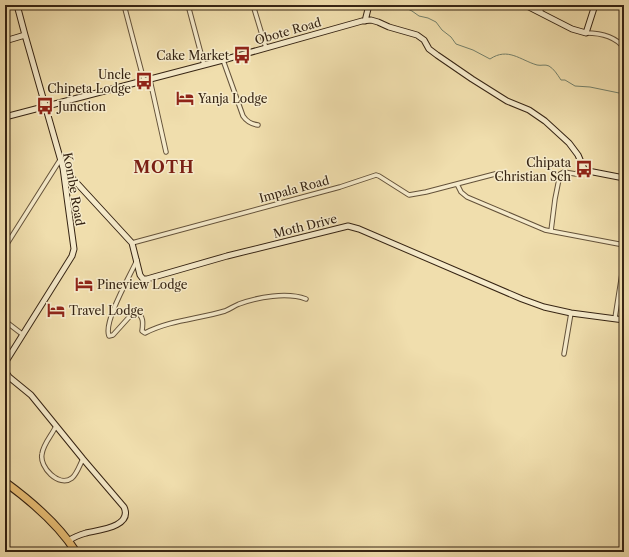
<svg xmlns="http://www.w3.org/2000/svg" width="629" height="557" viewBox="0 0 629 557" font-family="'Libre Caslon Text',serif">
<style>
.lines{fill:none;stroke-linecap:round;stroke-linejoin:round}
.stream{stroke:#73806b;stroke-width:1}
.street-casing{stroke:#64523a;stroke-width:5.5}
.secondary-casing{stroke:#362413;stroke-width:7}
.highway-casing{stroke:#362413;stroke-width:9}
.street{stroke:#f5eaca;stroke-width:3.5}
.secondary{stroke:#f5eaca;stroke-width:5}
.highway{stroke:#e8bf76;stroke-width:7}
.labels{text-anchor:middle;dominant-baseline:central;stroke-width:3;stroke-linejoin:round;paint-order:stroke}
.street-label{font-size:12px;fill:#362413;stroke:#f5eaca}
.poi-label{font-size:12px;fill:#362413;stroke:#f5eaca;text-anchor:start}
.district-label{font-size:16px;font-weight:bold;letter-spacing:1px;fill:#7a1f14;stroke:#f5eaca}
</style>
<rect width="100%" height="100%" fill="#f0dead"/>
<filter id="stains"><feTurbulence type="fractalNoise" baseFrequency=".005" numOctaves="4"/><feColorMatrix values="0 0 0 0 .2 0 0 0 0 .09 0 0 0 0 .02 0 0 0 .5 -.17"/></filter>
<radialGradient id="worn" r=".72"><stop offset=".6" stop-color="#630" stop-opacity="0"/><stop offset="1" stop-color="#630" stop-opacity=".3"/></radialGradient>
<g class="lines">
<path class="stream" d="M399,5L412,11L419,16L428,18L436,22L442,30L451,37L456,44L473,50L490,59C508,47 520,60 537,65C541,66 545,64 549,66C554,69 557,74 561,80H565L575,86L590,87L624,94"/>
<g class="street-casing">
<path id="street" d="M124,5L144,81
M188,5L204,65
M253,5L266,48
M540,12L543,5
M586,33C601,33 615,36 624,48
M223,60L243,116C247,122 251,124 258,125
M150,80L166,152
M457,184L461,192L467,197L545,230L624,245
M551,231L555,199L560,174L564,172L576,174L583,167
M132,243L340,187L376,175L379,176L409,195L426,192L495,174L505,175L516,178
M5,247L60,160
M137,260C130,276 103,322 109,336L113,335L131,315L136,313C144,315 143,324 142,331L145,333C170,320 199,319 225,311C230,309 234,306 239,304C258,297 287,292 306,299
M615,318L624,261
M5,321L22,334
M564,354L571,313
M56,426C52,435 43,444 42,454C39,467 59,488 72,478C77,474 80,464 83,459"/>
</g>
<g class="secondary-casing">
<path id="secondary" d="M525,5L572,29L586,33L595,5
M365,21L369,5
M5,41L25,35
M5,117L223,60L362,21L371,20L378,22L389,27L417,35L424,40L429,49L437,55L472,79L507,101L529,110L545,121L569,143L578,155L584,169L588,171L624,178
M63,168L132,243L140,275L143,279H147L227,256L348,226L359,229L522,299L544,307L571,313L624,320
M5,363L72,256L74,249L63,168L25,35L17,5
M5,371L9,377L31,395L83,459L124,507C133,527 98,530 86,533C79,535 74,537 68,541"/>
</g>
<g class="highway-casing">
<path id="highway" d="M5,482C31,501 59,525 76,552"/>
</g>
<use href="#street" class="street"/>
<use href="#secondary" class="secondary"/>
<use href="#highway" class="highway"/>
</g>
<defs>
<g id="bus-bare" transform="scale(1.38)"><path d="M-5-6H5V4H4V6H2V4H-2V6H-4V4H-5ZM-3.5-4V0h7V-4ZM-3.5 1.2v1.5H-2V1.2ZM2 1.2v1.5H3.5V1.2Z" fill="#8f2418" stroke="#f5eaca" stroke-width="2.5" paint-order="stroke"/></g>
<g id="hotel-bare" transform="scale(1.38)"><path d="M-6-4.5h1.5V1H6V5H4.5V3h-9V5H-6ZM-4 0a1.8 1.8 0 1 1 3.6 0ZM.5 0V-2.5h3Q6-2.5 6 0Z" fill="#8f2418" stroke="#f5eaca" stroke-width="2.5" paint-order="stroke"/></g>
</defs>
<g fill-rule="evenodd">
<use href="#bus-bare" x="242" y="55"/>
<use href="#bus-bare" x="144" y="81"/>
<use href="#hotel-bare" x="185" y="98"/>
<use href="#bus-bare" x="45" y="106"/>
<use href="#bus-bare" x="584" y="169"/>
<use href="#hotel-bare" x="84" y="284"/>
<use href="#hotel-bare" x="56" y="310"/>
</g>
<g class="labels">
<g class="street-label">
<text transform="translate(288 31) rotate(-16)">Obote Road</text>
<text transform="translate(74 189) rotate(80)">Kombe Road</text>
<text transform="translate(294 189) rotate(-15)">Impala Road</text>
<text transform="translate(305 226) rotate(-14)">Moth Drive</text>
</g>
<g class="poi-label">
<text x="229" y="55" text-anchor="end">Cake Market</text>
<text x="131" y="74" text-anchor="end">Uncle<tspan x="131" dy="14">Chipeta Lodge</tspan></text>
<text x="198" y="98">Yanja Lodge</text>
<text x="58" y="106">Junction</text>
<text x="571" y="162" text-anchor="end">Chipata<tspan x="571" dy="14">Christian Sch</tspan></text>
<text x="97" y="284">Pineview Lodge</text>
<text x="69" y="310">Travel Lodge</text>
</g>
<g class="district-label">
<text x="164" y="167">MOTH</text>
</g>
</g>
<rect width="629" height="557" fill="none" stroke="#f0dead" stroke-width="20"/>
<rect x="6" y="6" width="617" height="545" fill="none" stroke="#362413" stroke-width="2"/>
<rect x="10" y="10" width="609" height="537" fill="none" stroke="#362413"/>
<rect width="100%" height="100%" filter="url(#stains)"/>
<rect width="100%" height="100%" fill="url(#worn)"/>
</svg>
